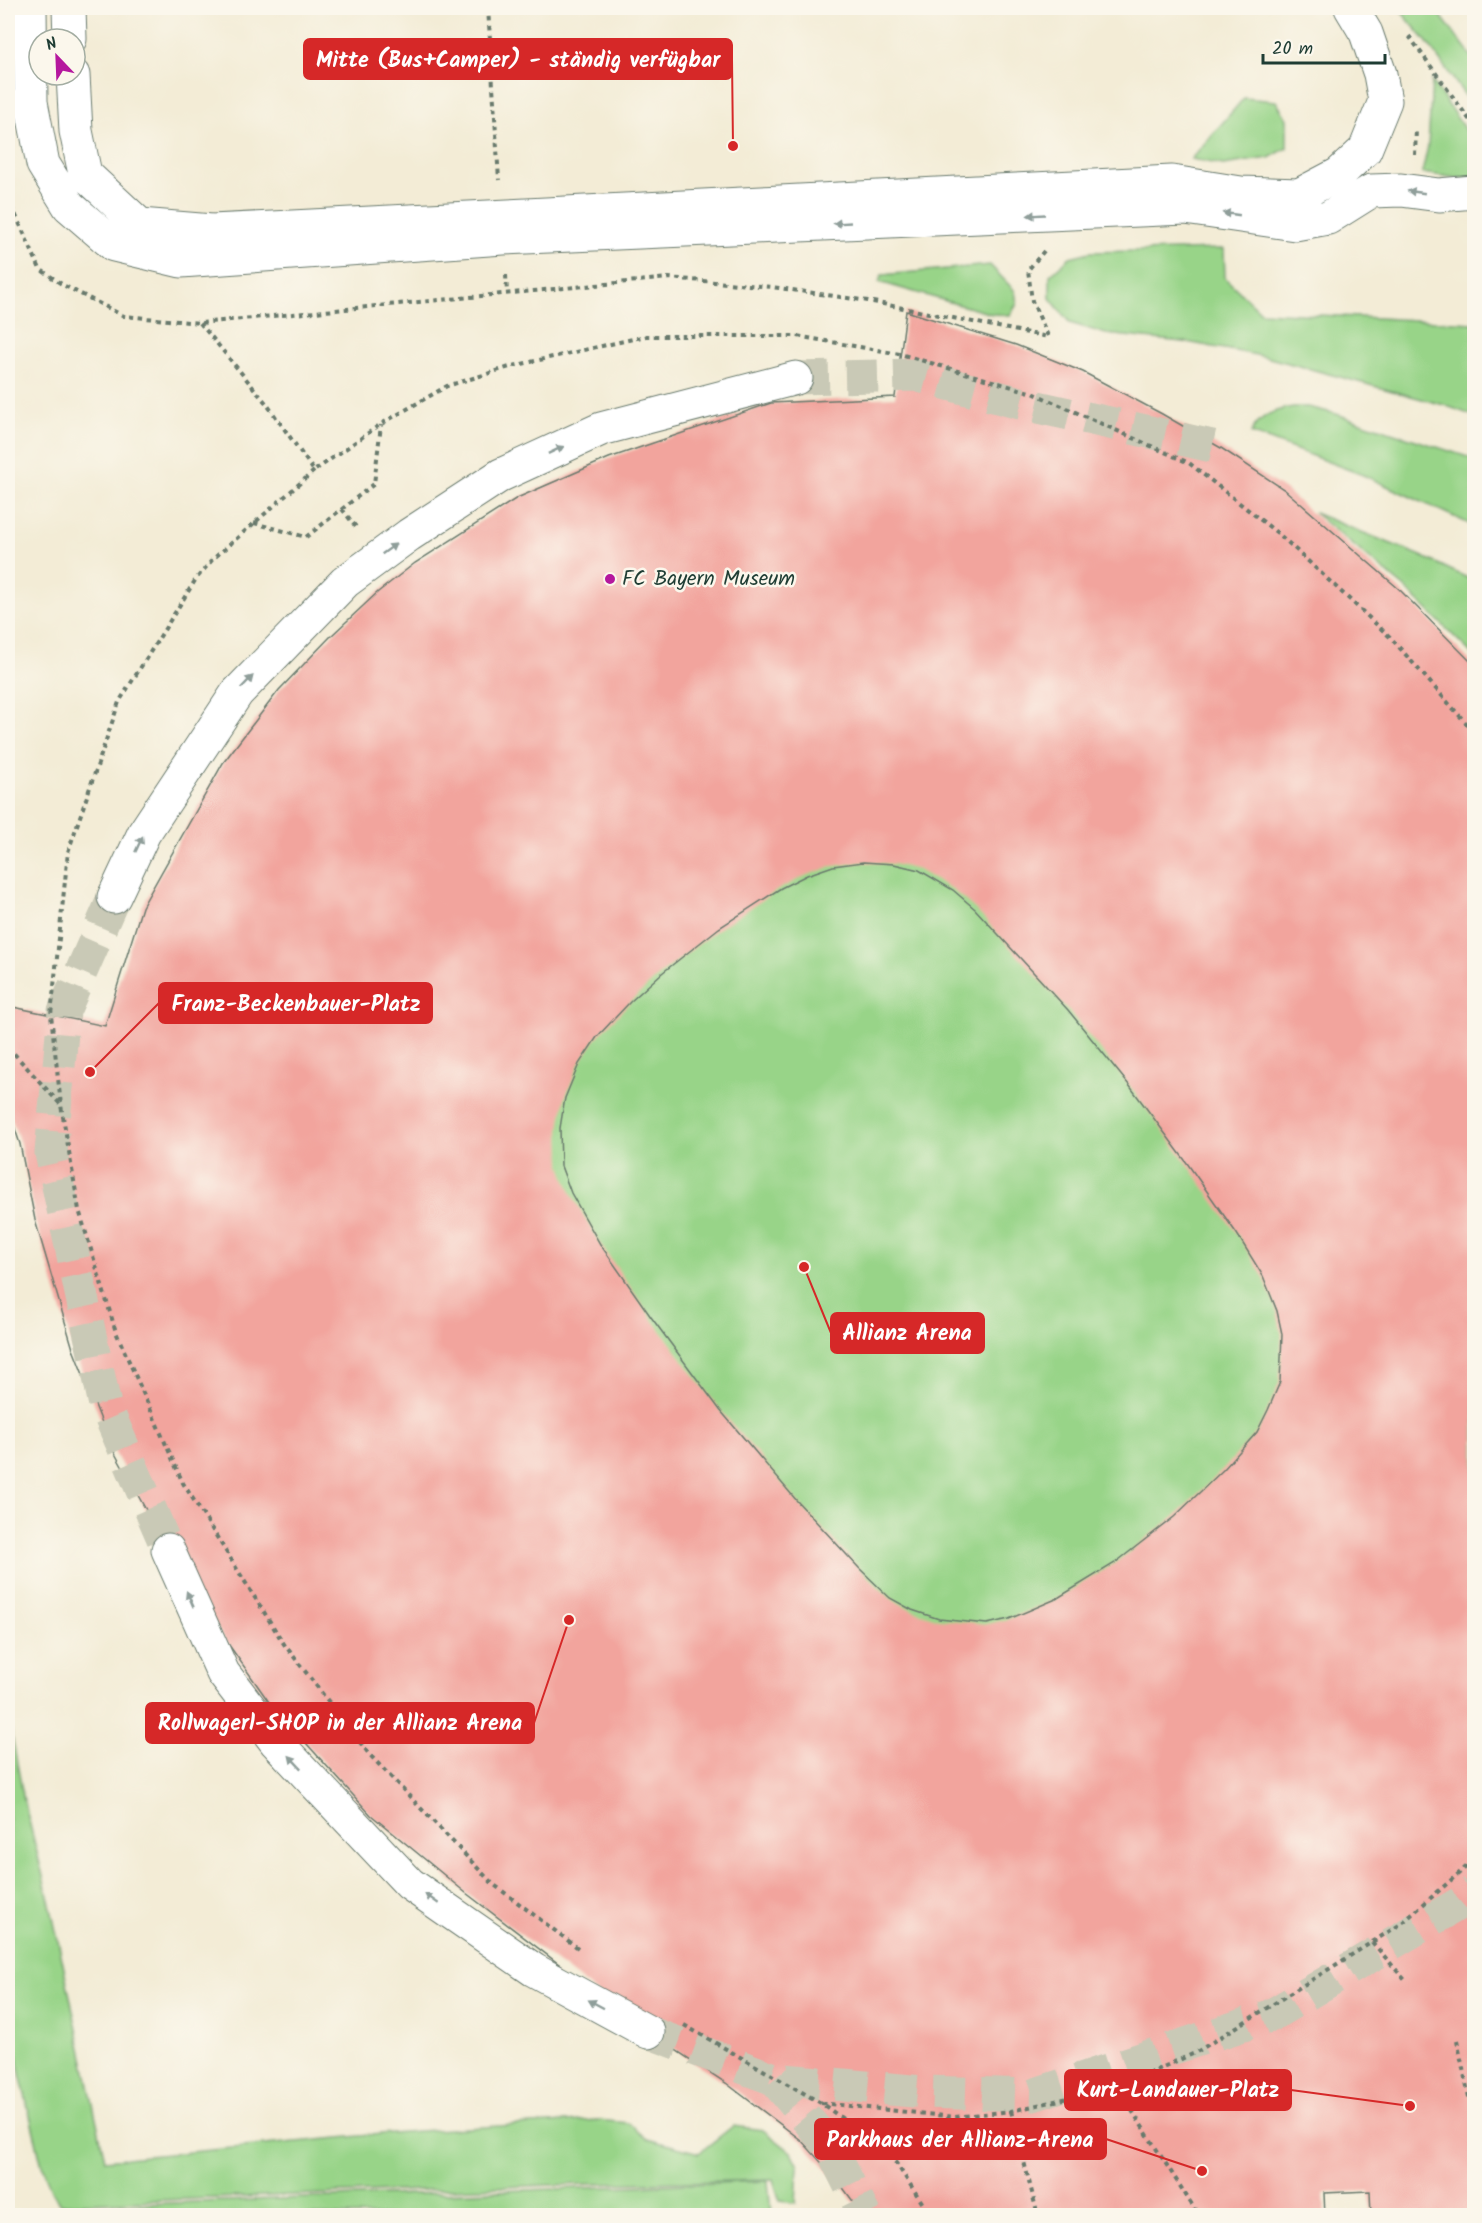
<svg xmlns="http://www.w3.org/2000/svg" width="1482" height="2223" viewBox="0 0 1482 2223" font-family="Kalam,sans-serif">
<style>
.green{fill:#98d488;stroke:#5c885e;stroke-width:1.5}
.building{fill:#f2a49d;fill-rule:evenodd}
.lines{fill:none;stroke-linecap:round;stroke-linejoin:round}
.minor-tunnel{stroke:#c9c9b6;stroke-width:33;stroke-dasharray:33 16;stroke-linecap:butt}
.minor-casing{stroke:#697a6d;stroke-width:35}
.path{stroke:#697a6d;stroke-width:4;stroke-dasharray:4.5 4.5;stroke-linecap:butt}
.minor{stroke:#fff;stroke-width:33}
.oneway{fill:#8f9e9a}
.poi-dot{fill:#b5179e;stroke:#fbf7ec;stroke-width:2}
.labels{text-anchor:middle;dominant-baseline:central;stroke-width:5;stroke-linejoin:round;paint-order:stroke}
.poi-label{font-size:21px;fill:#1f3d34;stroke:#fbf7ec;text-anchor:start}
.leader{fill:none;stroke:#d62828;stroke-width:2}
.callout-dot{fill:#d62828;stroke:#fbf7ec;stroke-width:2}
.callout{fill:#d62828;stroke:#d62828;stroke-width:2}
.callout-label{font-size:22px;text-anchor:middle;font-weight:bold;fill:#fff}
</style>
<rect width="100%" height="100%" fill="#fbf7ec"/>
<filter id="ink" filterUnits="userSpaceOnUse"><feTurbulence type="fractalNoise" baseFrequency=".0167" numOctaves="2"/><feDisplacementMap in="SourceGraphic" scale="12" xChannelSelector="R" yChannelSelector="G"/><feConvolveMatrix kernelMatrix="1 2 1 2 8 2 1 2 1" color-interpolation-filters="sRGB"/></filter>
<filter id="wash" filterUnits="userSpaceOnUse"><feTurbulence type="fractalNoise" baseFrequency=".008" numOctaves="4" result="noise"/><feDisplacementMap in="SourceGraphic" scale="24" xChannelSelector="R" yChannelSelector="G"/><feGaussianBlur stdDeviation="1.35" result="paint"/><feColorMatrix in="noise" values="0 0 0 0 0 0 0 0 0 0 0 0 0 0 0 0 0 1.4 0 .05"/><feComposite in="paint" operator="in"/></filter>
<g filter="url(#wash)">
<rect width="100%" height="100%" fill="#f3ecd6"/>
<path class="green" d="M1398,8H1435L1474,60V108L1426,41Z
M1432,81L1474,143V176L1464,179L1422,173L1428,146Z
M1244,98L1276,101L1287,119V148L1269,158L1223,165L1191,159Z
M1224,249L1225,278L1261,312L1474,323V416L1444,405L1262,356L1192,343L1106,334L1070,323L1050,298V275L1070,257L1090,252Z
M990,265L1015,291L1017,304L1010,315L992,314L879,282L882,275Z
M1293,407H1308L1333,413L1474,459V526L1363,475L1251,433C1259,415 1275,410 1293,407Z
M1314,513L1419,555L1474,581V656L1404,587Z
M1466,817L1474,829V1814L1411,1868L1332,1924L103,1110L151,912Z
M8,1715L24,1801L51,1908L105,2160L403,2132L598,2120L628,2123L647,2139L699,2153L733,2126L763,2130L791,2152L798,2166L796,2203L780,2201L773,2180L553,2185L60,2204L51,2190L42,2166L20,2074L8,2007Z
M768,2181L771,2215L70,2216L62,2207Z"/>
<g id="blocks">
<path class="building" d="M906,311L1016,345L1083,372L1162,414L1221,448L1285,490L1399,589L1474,665V2216H1371L1370,2191L1324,2193L1325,2216H864L838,2181L801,2140L726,2083L648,2032L466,1893L371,1815L269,1702L210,1618L168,1550L112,1448L73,1349L35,1220L20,1144L8,1108V1006L105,1026L142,907L223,763L279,690L331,636L378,592L415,563L517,498L609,458L771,403L895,397ZM863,862L894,864L919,870L953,890L975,909L1068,1010L1129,1085L1187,1163L1237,1234L1263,1276L1277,1311L1282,1334L1280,1382L1268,1410L1257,1432L1224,1469L1174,1517L1115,1563L1056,1599L1009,1619L987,1624L939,1619L912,1610L890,1598L859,1568L797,1501L720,1410L651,1317L600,1244L571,1193L561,1166L560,1128L565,1098L579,1064L597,1037L630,1002L662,973L719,928L781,888L807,875L833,866Z"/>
</g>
</g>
<g filter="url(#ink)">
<use href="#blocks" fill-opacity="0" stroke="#697a6d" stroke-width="1.5"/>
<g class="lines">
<path class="minor-tunnel" d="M796,378L915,375L1020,403L1221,448
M114,897L64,1011L51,1153L105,1405L168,1550
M648,2032L774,2079L924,2092L1033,2095L1270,2016L1460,1903L1474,1891
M774,2079L831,2148L865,2216"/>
<g class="minor-casing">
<path id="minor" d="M30,8L31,102L43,164L69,206L114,245L181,261L503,238L1185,208L1295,224L1328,218L1371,191L1401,190L1439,195L1474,192
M69,8L70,39
M73,75L76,131L85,174L140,225L212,231L1172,182L1241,193L1299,195L1339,174L1365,150L1385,101L1380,74L1366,33L1351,8
M114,897L144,833L237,693L345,582L409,535L501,475L601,429L796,378
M168,1550L223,1673L276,1742L410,1884L534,1970L648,2032"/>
</g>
<path class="path" d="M488,8L499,180
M1409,36L1474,126
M1415,155L1416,129
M8,198L40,269L63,285L124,316L200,323L669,278L772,287L868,301L1048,337
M1044,251L1028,270L1032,301L1048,336
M506,275L507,293
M200,323L266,403L314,471L381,424L447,386L513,366L646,336H797L900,354L1033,393L1189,463L1281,536L1390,637L1474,732
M314,471L213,559L196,579L119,702L68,852L51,1015L61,1105L79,1210L116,1332L183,1483L284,1644L369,1754L493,1884L578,1948
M342,509L356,527
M254,523L306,537L374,484L381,425
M8,1047L60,1104
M1372,1942L1405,1980
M684,2025L821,2103L858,2130L896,2163L931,2216
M1457,2040L1474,2121
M1117,2087L1196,2211
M821,2103L955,2117L1011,2111L1117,2087L1195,2053L1401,1924L1474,1860
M1011,2111L1038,2216"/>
<use href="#minor" class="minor"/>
</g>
<defs><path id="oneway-solid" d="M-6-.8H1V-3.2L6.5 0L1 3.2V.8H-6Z" transform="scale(1.5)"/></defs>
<g class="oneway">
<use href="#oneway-solid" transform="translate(1416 192) rotate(-172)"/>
<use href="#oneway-solid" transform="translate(1231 214) rotate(-172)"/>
<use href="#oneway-solid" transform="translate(1036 215) rotate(177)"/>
<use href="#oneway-solid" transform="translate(842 223) rotate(177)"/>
<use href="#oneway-solid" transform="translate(556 450) rotate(-25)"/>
<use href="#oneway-solid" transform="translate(389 549) rotate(-36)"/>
<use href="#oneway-solid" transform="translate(247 682) rotate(-46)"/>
<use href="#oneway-solid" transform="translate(139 844) rotate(-65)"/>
<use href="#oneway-solid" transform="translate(190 1599) rotate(-114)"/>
<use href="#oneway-solid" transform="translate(295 1762) rotate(-133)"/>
<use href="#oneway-solid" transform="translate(432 1899) rotate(-145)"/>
<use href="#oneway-solid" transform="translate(596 2004) rotate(-152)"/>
</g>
</g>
<circle class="poi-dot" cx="610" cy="579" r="6"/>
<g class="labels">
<g class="poi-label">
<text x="622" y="579">FC Bayern Museum</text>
</g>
</g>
<path class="leader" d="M733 146L732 59M90 1072L159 1003M804 1267L831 1333M569 1620L534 1723M1410 2106L1291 2090M1202 2171L1106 2139"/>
<g class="callout-dot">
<circle cx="733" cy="146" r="6"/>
<circle cx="90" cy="1072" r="6"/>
<circle cx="804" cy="1267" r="6"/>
<circle cx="569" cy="1620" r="6"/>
<circle cx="1410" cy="2106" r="6"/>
<circle cx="1202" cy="2171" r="6"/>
</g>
<g class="callout">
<rect x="304" y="39" width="428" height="40" rx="6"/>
<rect x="159" y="983" width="273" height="40" rx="6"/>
<rect x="831" y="1313" width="153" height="40" rx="6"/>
<rect x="146" y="1703" width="388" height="40" rx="6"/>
<rect x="1065" y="2070" width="226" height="40" rx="6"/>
<rect x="815" y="2119" width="291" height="40" rx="6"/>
</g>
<g class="callout-label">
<text x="518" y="67">Mitte (Bus+Camper) - ständig verfügbar</text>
<text x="296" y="1011">Franz-Beckenbauer-Platz</text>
<text x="907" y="1340">Allianz Arena</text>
<text x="340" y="1730">Rollwagerl-SHOP in der Allianz Arena</text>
<text x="1178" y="2097">Kurt-Landauer-Platz</text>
<text x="960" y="2147">Parkhaus der Allianz-Arena</text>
</g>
<rect width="1482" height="2223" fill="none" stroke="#fbf7ec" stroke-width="30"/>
<g transform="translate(57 57) rotate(337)"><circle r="28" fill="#fbf7ec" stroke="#a3ada2" stroke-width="1.5"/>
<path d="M0-4.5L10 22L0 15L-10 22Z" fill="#b5179e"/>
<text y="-9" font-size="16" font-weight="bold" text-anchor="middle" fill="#1f3d34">N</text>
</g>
<path d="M1263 54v9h122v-9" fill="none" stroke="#1f3d34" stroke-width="3"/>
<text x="1272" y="54" font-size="18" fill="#1f3d34" stroke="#fbf7ec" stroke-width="4.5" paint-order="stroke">20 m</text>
</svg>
